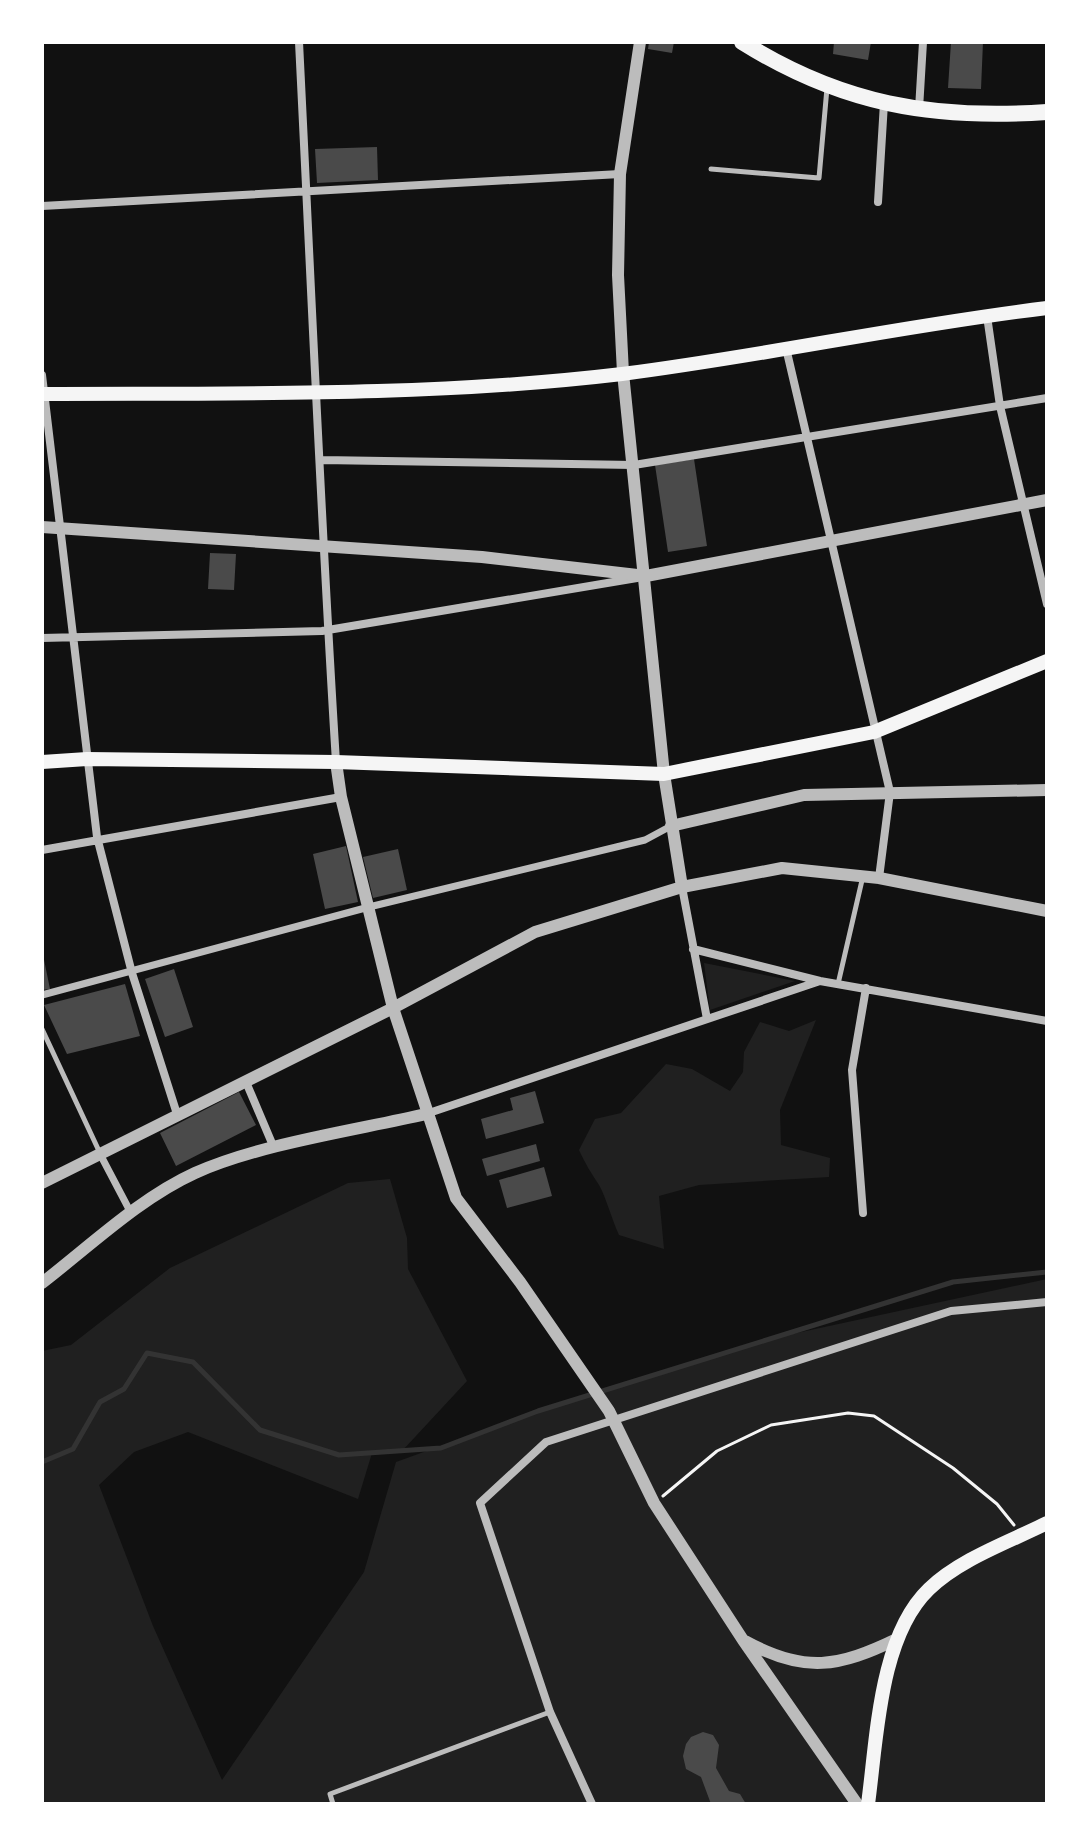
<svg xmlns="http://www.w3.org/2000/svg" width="1089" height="1846" viewBox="0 0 1089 1846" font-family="'Exo 2',sans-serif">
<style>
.green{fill:#202020}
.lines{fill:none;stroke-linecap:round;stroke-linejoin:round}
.stream{stroke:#333;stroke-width:5}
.building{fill:#4a4a4a}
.path{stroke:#f5f5f5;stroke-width:3}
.service{stroke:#bcbcbc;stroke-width:5}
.pedestrian{stroke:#bcbcbc;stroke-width:7}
.minor{stroke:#bcbcbc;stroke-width:8}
.tertiary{stroke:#bcbcbc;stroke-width:12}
.primary{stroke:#f5f5f5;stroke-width:14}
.trunk{stroke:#f5f5f5;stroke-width:16}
</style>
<rect width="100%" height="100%" fill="#111"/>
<path class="green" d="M704,963L795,981L710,1010Z
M816,1020L780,1110L781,1145L830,1158L829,1177L699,1185L659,1196L664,1249L619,1235C612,1220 606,1197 599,1185C591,1173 585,1163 579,1150L595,1119L621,1113L666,1064L692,1069L730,1091L743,1072L744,1052L760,1022L789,1031Z
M390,1179L407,1238L408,1269L467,1381L402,1451L372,1453L358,1499L188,1432L134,1452L99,1485L153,1626L222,1780L364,1572L396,1462L538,1411L769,1339L1047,1279V1804H42V1351L71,1345L170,1268L348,1183Z"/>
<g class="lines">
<path class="stream" d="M42,1462L73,1449L100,1402L124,1389L147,1353L193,1362L260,1430L339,1455L441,1448L538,1411L953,1282L1047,1272"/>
</g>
<path class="building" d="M649,42H674L672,53L648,49Z
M834,42H871L868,60L833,54Z
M951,42H983L981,89L948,88Z
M377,147L378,180L317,183L315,149Z
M694,459L707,546L668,552L655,465Z
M210,553L236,554L234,590L208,589Z
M346,846L358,902L325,909L313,854Z
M398,849L407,890L373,898L363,857Z
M42,950L50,989L42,990Z
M174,969L193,1027L165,1037L145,979Z
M125,984L140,1036L67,1054L44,1005Z
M535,1091L544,1123L486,1139L481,1119L513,1110L510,1098Z
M239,1092L256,1125L176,1166L160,1133Z
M536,1144L540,1161L487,1176L482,1159Z
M544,1167L552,1196L507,1208L499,1180Z
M703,1732L713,1735L719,1745L716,1768L729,1791L740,1794L746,1804H711L701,1777L686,1769L683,1756L686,1744L691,1737Z"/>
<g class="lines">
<path class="path" d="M663,1496L717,1451L771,1425L848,1413L874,1416L953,1468L997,1504L1014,1525"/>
<path class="service" d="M711,169L819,178L827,88
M838,984L863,876
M42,1029L99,1151
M333,1804L330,1794L550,1712"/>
<path class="pedestrian" d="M42,995L369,907L645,840L671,826
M100,1154L131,1213"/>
<path class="minor" d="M299,42C311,282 321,522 336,762
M919,109L923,42
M878,202L884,103
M42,206L620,174
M987,316L1000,406L1047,604
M786,348L890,792L879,878
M42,375L97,837L132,973L177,1114
M322,460L634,465L1047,398
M42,638L322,631L637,578
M42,850L341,797
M682,887L707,1019
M693,949L820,981L1047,1021
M246,1082L274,1148
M426,1114L820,981
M863,1213L852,1070L866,988
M592,1804L550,1712L480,1503L546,1442L951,1311L1047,1302"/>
<path class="tertiary" d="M640,42L620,174L618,275L623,373L664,774L682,887
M42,527L482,557L646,576L1047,500
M336,762L341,797L393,1008L456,1198L520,1282L609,1411L654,1503L743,1640L857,1804
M671,826L804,795L1047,790
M42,1183L393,1008L535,932L682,887L782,868L879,878L1047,911
M42,1283C90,1246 140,1198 195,1173C259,1144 357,1130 426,1114
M745,1641C805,1674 839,1667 897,1639"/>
<path class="primary" d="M42,394C236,393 429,397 622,374C764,356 905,325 1047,308
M42,762L87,759L336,762L664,774L874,732L1047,661
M868,1804C877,1739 879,1637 929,1589C960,1559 1009,1542 1047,1523"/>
<path class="trunk" d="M742,42C841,104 932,120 1047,112"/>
</g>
<rect width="1089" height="1846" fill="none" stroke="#ffffff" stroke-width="88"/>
</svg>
